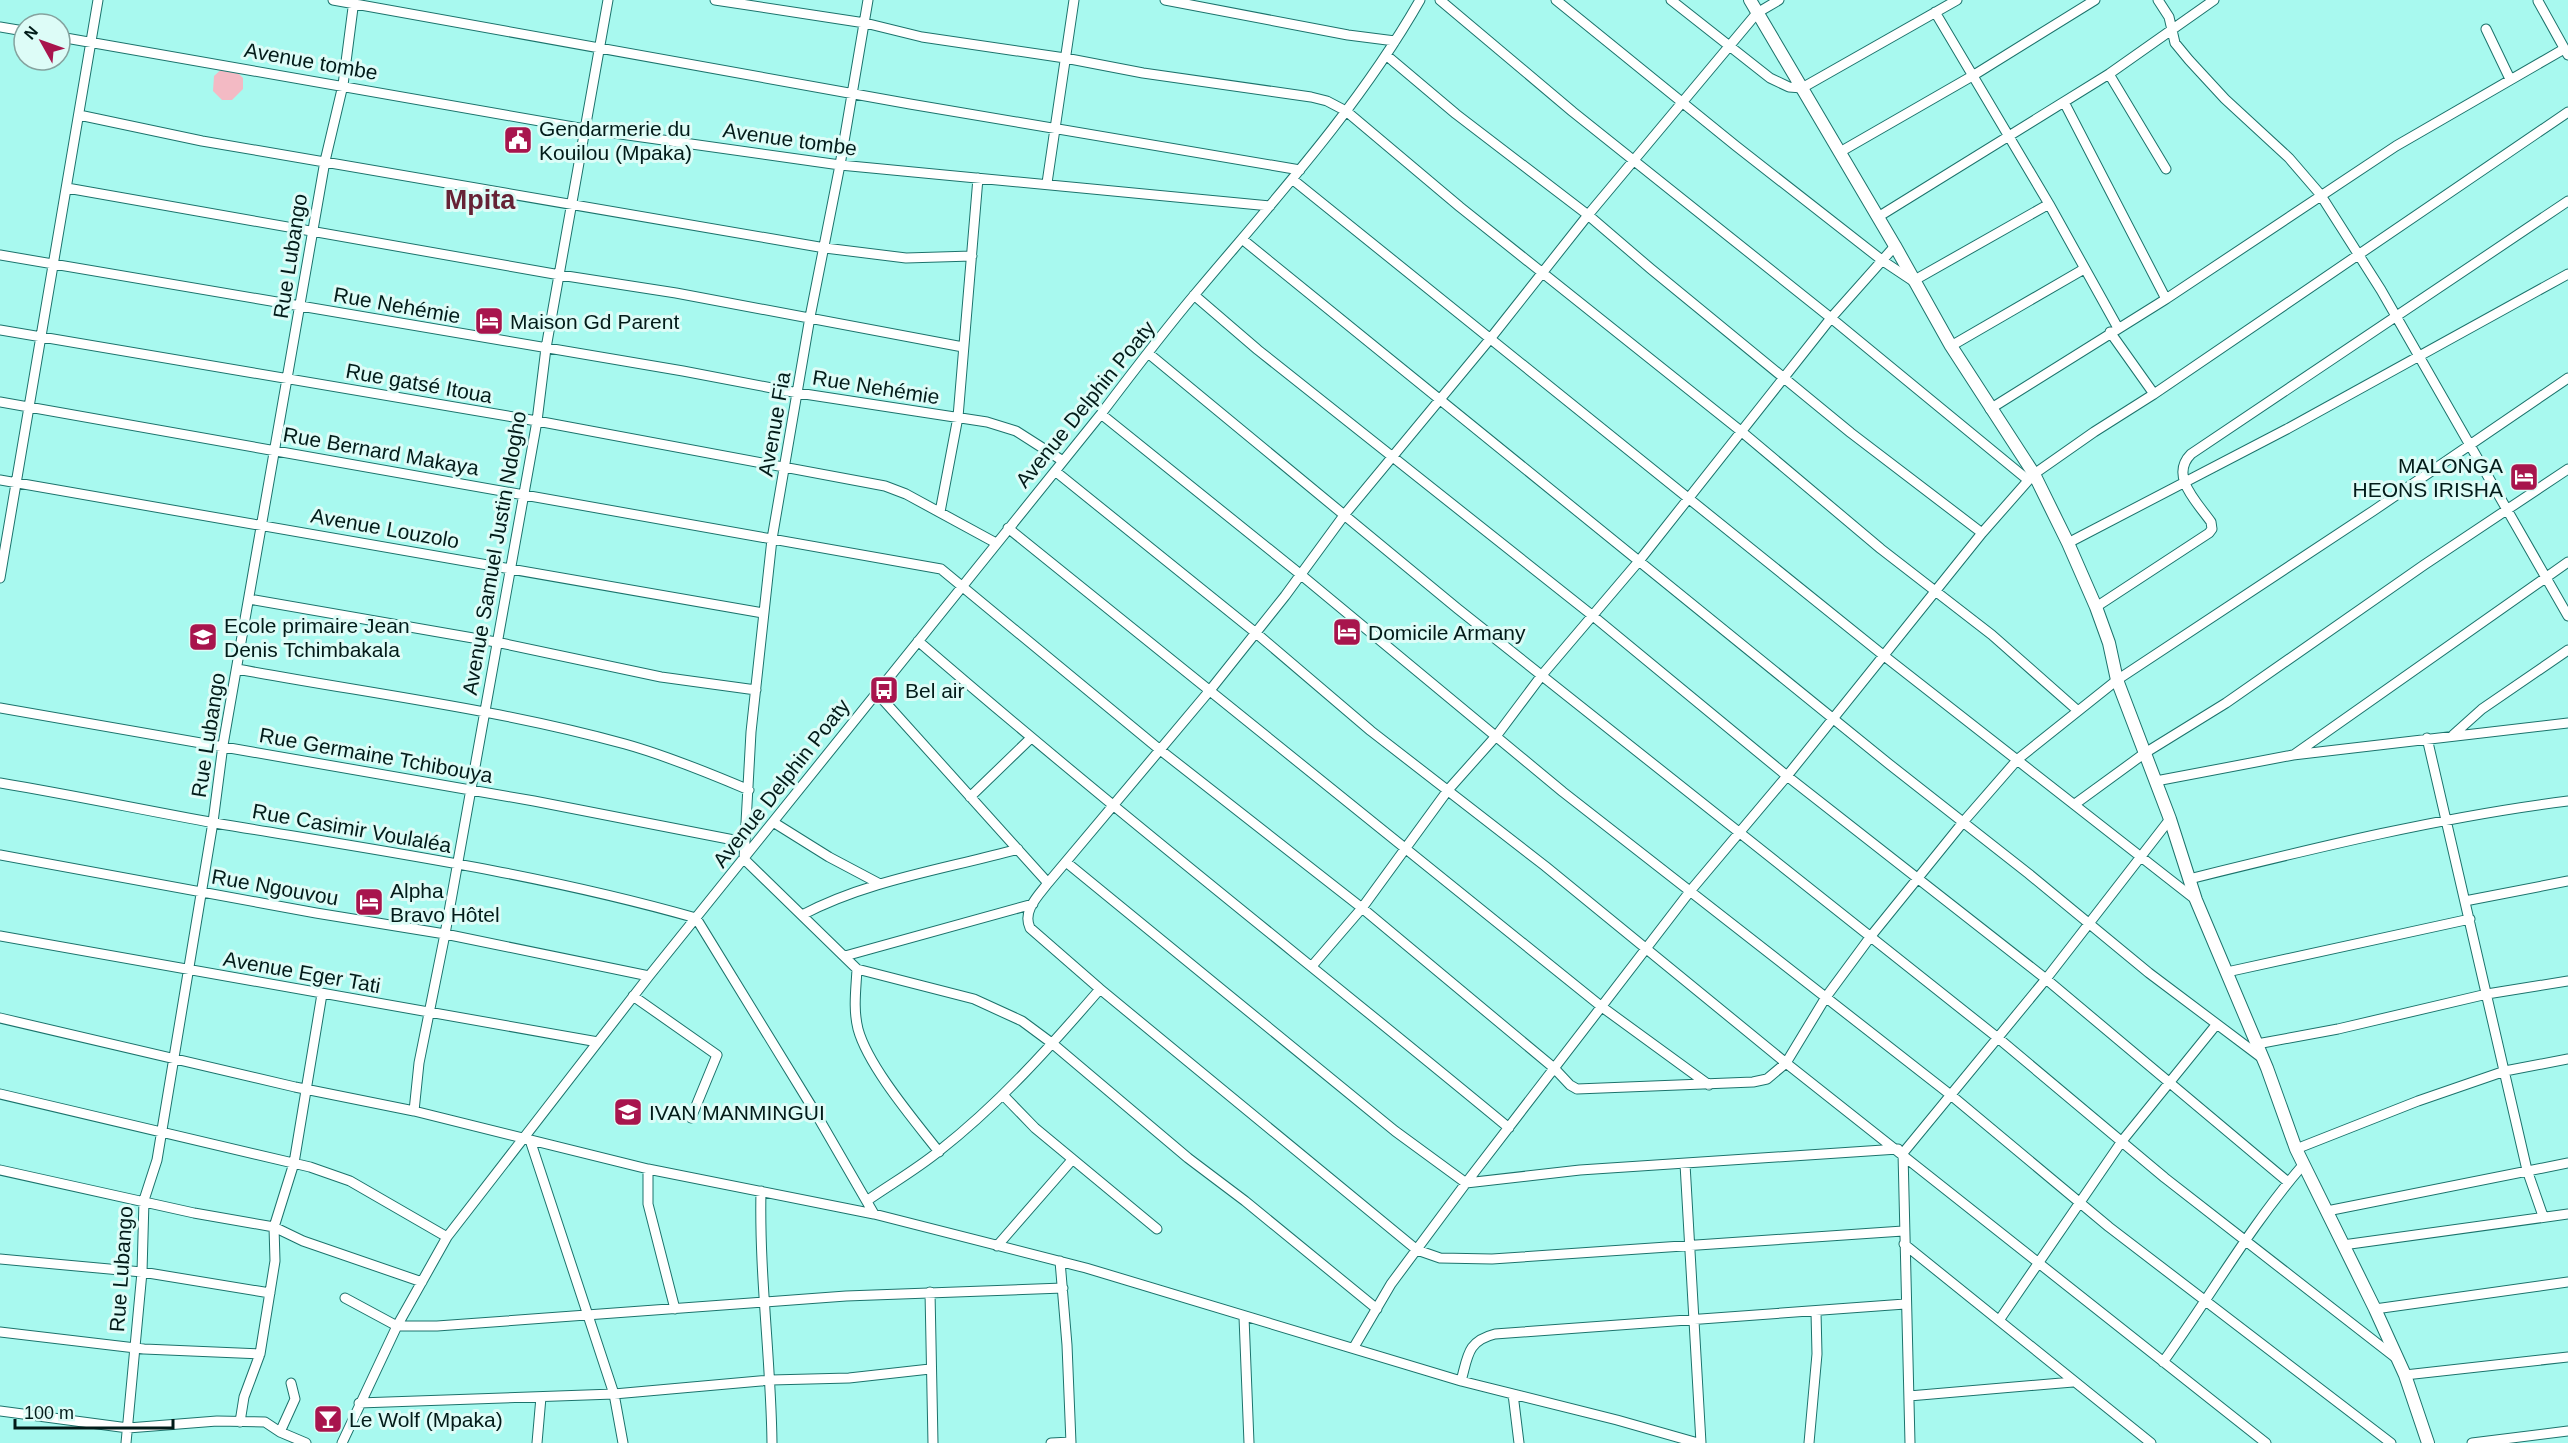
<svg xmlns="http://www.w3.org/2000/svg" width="2568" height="1443" viewBox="0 0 2568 1443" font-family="Arial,sans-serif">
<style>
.green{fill:#f3bac4}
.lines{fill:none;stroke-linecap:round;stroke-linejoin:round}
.minor-casing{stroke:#1c736c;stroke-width:11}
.tertiary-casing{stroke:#1c736c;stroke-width:14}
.minor{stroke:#fff;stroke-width:9}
.tertiary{stroke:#fff;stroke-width:12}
.labels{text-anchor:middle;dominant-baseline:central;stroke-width:6;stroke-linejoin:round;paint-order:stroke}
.street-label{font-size:21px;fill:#021b19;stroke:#ddfcf7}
.poi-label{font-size:21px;fill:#021b19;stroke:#ddfcf7;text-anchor:start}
.district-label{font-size:27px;font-weight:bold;fill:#662235;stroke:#ddfcf7}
</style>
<rect width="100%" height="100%" fill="#a8f9ef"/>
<path class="green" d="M225,66L233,68L243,78V89L232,100H222L213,91L214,76Z"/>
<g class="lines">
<g class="minor-casing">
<path id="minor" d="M333,0L910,104L1300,170
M715,0L865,23L922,37L1065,58L1143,73L1311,97L1327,101L1346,111L1460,207L1742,432L1881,549L1992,635L2077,710
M868,0L840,165L810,317L772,539L751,732L744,859L857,969L974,999L1022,1021L1053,1044L1188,1158L1245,1201L1377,1309
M1165,0L1348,35L1395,41
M1440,0L1573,112L1831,318L2028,480
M1556,0L1736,146L1883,261L1913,281L2049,204
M1671,0L1770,78L1789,87L1802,88L1957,0
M1779,0L1757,13L1588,215L1490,339L1345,514L1285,596L1211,689L1048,883C1038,896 1022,911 1030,928L1100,989L1417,1250L1440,1258L1492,1259L1903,1231
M2158,0L2169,17L2175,43L2189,60L2225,99L2289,158L2320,194L2381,290L2568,616
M2538,1L2568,55
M1935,12L2049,204L2118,328
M0,27L24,31
M2486,29L2510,79
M60,37L585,129L840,165L1270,206
M1386,55L1456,114L1588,215L1651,269L1851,433L1982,533
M2109,74L2166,169
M2064,102L2166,299
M79,115L202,141L825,248L906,258L972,256
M1840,152L1974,75L2095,0
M1292,179L1883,655L2196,900
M1047,183L1074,0
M67,188L560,275L676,293L963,347
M1878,217L2109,74L2214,0
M1242,239L1889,764L2029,874L2149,973L2262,1058
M0,255L683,371L798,393L987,422L1016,431L1063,461
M1194,295L1258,350L1593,616L1787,776L2046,979L2288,1182
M0,330L537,421L885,486L906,494L996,543
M2110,332L2154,394
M1951,346L2084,269
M1148,353L1458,609L1998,1038L2165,1178L2396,1358
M0,402L941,569L1159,749L1362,908L1554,1068L1570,1085L1577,1089L1753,1082L1767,1079L1786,1063L1826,997L1871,936L1964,821L2018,759L2117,680L2373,511L2568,378
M1990,409L2166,299L2396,146L2564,49
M1101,414L1300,574L1563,792L1952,1096L2109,1227L2391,1443
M1055,471L1256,633L1371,731L1545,866L1786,1063L2266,1443
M0,480L763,613
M940,512L958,417L978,178
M1008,528L1602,1007L1709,1085
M2068,543L2287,429L2568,274
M0,578L98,0
M249,599L496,642L661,677L756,690
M2096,607L2209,533L2212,529L2211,522C2197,502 2169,476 2191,454L2568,201
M918,641C1111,808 1312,965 1509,1128
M237,669C366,693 498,709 625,744C668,756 709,773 749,790
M876,692L1048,883
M0,708L534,801L744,842
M2453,735L2482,709L2568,650
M2427,738L2527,1170L2543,1216
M2295,754L2568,562
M2156,781L2293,755L2568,723
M0,783C72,795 143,810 215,823C376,850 538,873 696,918L815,1112L874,1214
M970,797L1031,738
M2075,804L2145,753L2226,703L2424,565L2568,469
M773,822L829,857L880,884
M0,855L316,913L445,934L649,976
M1066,862L1395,1131L1466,1183L1580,1170L1898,1149
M2189,879C2315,848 2440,817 2568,801
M2465,901L2568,881
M802,915C868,880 946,869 1018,849
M0,936L598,1042
M845,956L1033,904
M1312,966L1362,908L1448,790L1497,735L1542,675L1639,561L1831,318L1895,246
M857,969C856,989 853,1009 858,1029C868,1066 914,1120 939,1152
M2227,972L2470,919
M633,996L717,1055L691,1118
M0,1018L295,1087L414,1111L648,1169L874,1214L1086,1268L1461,1381L1617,1420L1698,1443
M2257,1044L2338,1029L2487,994L2568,981
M0,1094L310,1167L350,1181L447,1237
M1003,1095L1035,1128L1157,1229
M414,1111L419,1063L445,934L537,421L546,348L608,0
M530,1140L614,1394L623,1443
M2296,1149L2418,1101L2505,1071L2568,1059
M1685,1164L1701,1443
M648,1169V1204L675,1309
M0,1170L194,1213L274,1227L303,1241L422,1282
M761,1191C759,1275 771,1359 772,1443
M868,1200C891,1184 917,1169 939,1151C999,1104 1050,1047 1100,989
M2327,1211L2568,1163
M1904,1244L2151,1443
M2343,1245L2568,1214
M997,1246L1072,1160
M0,1259L142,1272L270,1293
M1060,1261L1067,1345L1071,1443
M930,1292L933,1443
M345,1298L397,1326H437L846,1296L1063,1288
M2375,1309L2568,1282
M1244,1317L1249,1443
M2000,1319L2122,1141L2216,1025
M0,1332L144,1349L260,1354
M1354,1347L1391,1284L1466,1183L1691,890L1787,776L1982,533L2034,474L2094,432L2154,394L2568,112
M2163,1362C2210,1297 2250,1226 2303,1165
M2405,1375L2568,1357
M1461,1381C1468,1356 1467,1341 1495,1334L1905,1304
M1513,1394L1519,1443
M1909,1396L2073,1382
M359,1403L614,1394L771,1380L849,1378L930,1369
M0,1411L128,1428L217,1421L265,1422L280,1432L306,1443
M240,1422L244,1397L260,1354L275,1261L274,1227L294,1163L322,994
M280,1432L295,1399L291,1383
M126,1443L142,1272L144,1200L157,1160L213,822L223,745L325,161L343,85L354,0
M342,1443L397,1326L447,1237L649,976L1101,414C1132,373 1163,332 1196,293C1275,199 1359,107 1420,0
M537,1443L541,1397
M1051,1443L1071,1442
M1809,1443L1817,1354L1816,1312
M1910,1443L1903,1153L2046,979L2170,819
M2472,1443L2568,1431"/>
</g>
<g class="tertiary-casing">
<path id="tertiary" d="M1750,0L1895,246L1951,346L2034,474L2068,543L2096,607L2109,643L2117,680L2170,819L2196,900L2267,1068L2296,1149L2375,1309L2405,1375L2428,1443"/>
</g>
<use href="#minor" class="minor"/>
<use href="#tertiary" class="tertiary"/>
</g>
<defs>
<g id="civic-square" transform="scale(1.5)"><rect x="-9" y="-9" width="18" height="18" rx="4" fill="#a8154d" stroke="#ddfcf7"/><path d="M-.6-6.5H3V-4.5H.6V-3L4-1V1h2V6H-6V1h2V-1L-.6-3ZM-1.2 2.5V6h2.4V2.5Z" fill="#fff"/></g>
<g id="hotel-square" transform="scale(1.5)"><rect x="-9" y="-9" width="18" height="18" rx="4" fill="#a8154d" stroke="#ddfcf7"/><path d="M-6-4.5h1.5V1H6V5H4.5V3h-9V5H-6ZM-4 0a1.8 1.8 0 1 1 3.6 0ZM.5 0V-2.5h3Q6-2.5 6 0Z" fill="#fff"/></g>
<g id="school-square" transform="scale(1.5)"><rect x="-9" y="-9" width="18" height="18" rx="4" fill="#a8154d" stroke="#ddfcf7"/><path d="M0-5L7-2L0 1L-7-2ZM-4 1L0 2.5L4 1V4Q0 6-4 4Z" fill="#fff"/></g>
<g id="bus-square" transform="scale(1.5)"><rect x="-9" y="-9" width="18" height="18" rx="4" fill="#a8154d" stroke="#ddfcf7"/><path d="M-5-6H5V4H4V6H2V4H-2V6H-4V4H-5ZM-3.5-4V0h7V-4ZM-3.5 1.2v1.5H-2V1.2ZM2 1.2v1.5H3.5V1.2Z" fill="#fff"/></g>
<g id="university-square" transform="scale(1.5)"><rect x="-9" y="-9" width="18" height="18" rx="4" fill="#a8154d" stroke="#ddfcf7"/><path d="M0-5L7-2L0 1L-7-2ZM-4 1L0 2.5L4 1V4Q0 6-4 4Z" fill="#fff"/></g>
<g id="bar-square" transform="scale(1.5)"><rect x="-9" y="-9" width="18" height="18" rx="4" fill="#a8154d" stroke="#ddfcf7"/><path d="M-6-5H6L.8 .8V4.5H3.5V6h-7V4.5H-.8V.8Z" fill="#fff"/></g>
</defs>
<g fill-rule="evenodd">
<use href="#civic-square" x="518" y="140"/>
<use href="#hotel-square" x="489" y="321"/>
<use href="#hotel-square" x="2524" y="477"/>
<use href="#hotel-square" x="1347" y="632"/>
<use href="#school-square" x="203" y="637"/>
<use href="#bus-square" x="884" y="690"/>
<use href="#hotel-square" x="369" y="902"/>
<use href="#university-square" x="628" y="1112"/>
<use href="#bar-square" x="328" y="1419"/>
</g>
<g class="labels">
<g class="street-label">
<text transform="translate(311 61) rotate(10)">Avenue tombe</text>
<text transform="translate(790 139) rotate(8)">Avenue tombe</text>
<text transform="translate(290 256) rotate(-81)">Rue Lubango</text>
<text transform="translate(397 305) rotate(10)">Rue Nehémie</text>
<text transform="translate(419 383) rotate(10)">Rue gatsé Itoua</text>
<text transform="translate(876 387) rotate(9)">Rue Nehémie</text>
<text transform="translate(1085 404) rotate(-51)">Avenue Delphin Poaty</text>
<text transform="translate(774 424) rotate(-80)">Avenue Fia</text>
<text transform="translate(381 451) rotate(10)">Rue Bernard Makaya</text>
<text transform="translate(385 528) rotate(10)">Avenue Louzolo</text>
<text transform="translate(494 553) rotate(-80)">Avenue Samuel Justin Ndogho</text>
<text transform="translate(208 735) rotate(-81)">Rue Lubango</text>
<text transform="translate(376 755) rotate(10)">Rue Germaine Tchibouya</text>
<text transform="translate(781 783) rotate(-52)">Avenue Delphin Poaty</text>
<text transform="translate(352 828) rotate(10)">Rue Casimir Voulaléa</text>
<text transform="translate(275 887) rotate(10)">Rue Ngouvou</text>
<text transform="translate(302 972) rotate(10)">Avenue Eger Tati</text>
<text transform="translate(121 1269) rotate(-86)">Rue Lubango</text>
</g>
<g class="poi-label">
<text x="539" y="128">Gendarmerie du<tspan x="539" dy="24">Kouilou (Mpaka)</tspan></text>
<text x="510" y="321">Maison Gd Parent</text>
<text x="2503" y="465" text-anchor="end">MALONGA<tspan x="2503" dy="24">HEONS IRISHA</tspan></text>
<text x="224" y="625">Ecole primaire Jean<tspan x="224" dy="24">Denis Tchimbakala</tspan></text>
<text x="1368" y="632">Domicile Armany</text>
<text x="905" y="690">Bel air</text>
<text x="390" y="890">Alpha<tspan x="390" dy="24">Bravo Hôtel</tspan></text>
<text x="649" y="1112">IVAN MANMINGUI</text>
<text x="349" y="1419">Le Wolf (Mpaka)</text>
</g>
<g class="district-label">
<text x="480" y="200">Mpita</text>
</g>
</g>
<g transform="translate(42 42) rotate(310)"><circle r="28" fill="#ddfcf7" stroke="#85a29e" stroke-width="1.5"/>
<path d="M0-4.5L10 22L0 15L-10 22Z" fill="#a8154d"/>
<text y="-9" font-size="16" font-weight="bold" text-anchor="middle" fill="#021b19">N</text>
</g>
<path d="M15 1419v9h158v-9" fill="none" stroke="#021b19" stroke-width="3"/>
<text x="24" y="1419" font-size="18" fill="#021b19" stroke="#ddfcf7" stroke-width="4.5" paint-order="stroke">100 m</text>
</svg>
